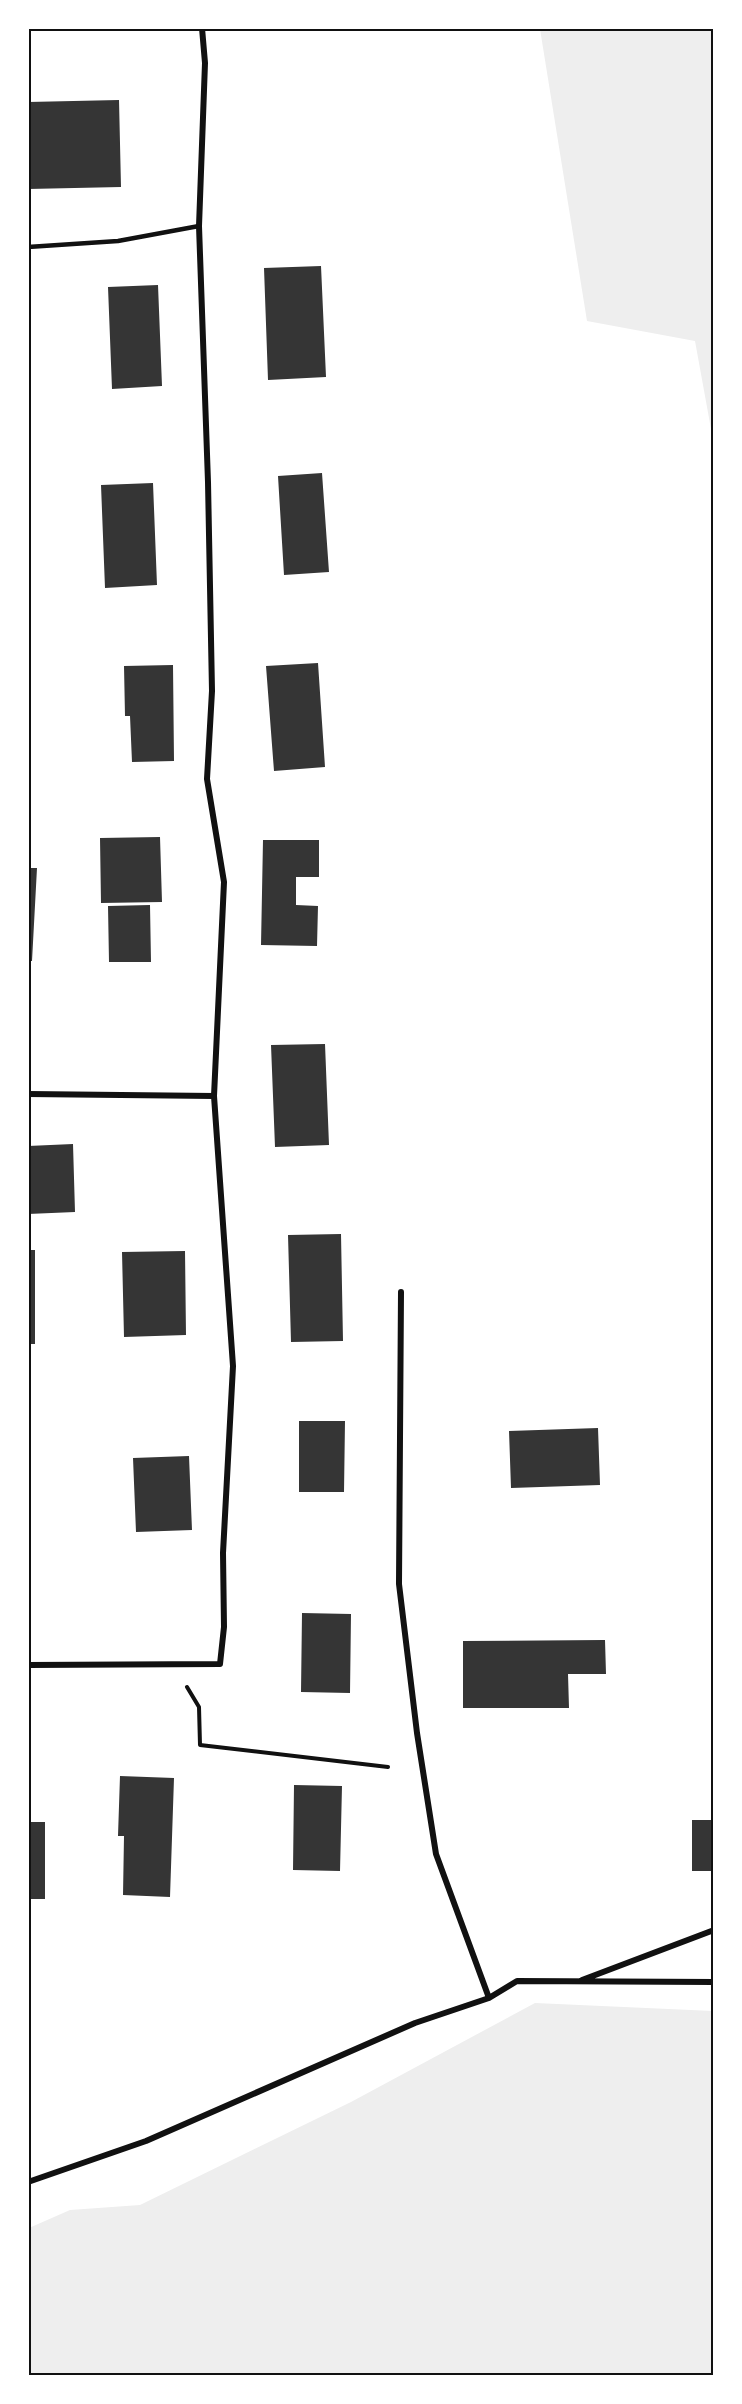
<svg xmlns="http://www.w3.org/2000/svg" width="742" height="2404" viewBox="0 0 742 2404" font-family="'DM Sans',sans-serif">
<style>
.green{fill:#eee}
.building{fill:#353535}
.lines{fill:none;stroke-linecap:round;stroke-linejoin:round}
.path{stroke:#111;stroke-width:4}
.service{stroke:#111;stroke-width:4.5}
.minor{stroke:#111;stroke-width:6}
.neatline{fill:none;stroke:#111;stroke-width:2}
</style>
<rect width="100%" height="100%" fill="#fff"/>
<path class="green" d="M540,29H713V440L695,341L587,321Z
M535,2003L713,2011V2375H29V2228L70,2210L140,2205L351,2102Z"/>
<path class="building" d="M119,100L121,187L28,189V102Z
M321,266L326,377L268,380L264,268Z
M158,285L162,386L112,389L108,287Z
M322,473L329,572L284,575L278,476Z
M153,483L157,585L105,588L101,485Z
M318,663L325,767L274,771L266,666Z
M173,665L174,761L132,762L130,716H125L124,666Z
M160,837L162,902L101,903L100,838Z
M263,840H319V877H296V905L318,906L317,946L261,945Z
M28,868H37L32,961H28Z
M150,905L151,962H109L108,906Z
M325,1044L329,1145L275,1147L271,1045Z
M73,1144L75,1212L28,1214V1146Z
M341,1234L343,1341L291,1342L288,1235Z
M28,1250H35V1344H28Z
M185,1251L186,1335L124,1337L122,1252Z
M299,1421H345L344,1492H299Z
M598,1428L600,1485L511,1488L509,1431Z
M189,1456L192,1530L136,1532L133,1458Z
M302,1613L351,1614L350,1693L301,1692Z
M605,1640L606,1674H568L569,1708H463V1641Z
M120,1776L174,1778L170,1897L123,1895L124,1836H118Z
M294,1785L342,1786L340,1871L293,1870Z
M692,1820H714V1871H692Z
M28,1822H45V1899H28Z"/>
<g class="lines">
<path class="path" d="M187,1687L199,1707L200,1745L388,1767"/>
<path class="service" d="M28,247L118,241L199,226"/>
<path class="minor" d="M28,1094L214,1096
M401,1292L399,1584L417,1733L436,1854L489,1998
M28,1665L220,1664L224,1627L223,1553L233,1366L214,1096L224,882L207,779L212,691L208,482L199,226L205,63L202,28
M582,1980L714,1930
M28,2182L146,2141L415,2023L489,1998L517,1981L714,1982"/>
</g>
<rect width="742" height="2404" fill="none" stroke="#ffffff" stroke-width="60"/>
<rect x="30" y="30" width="682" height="2344" class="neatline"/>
</svg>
